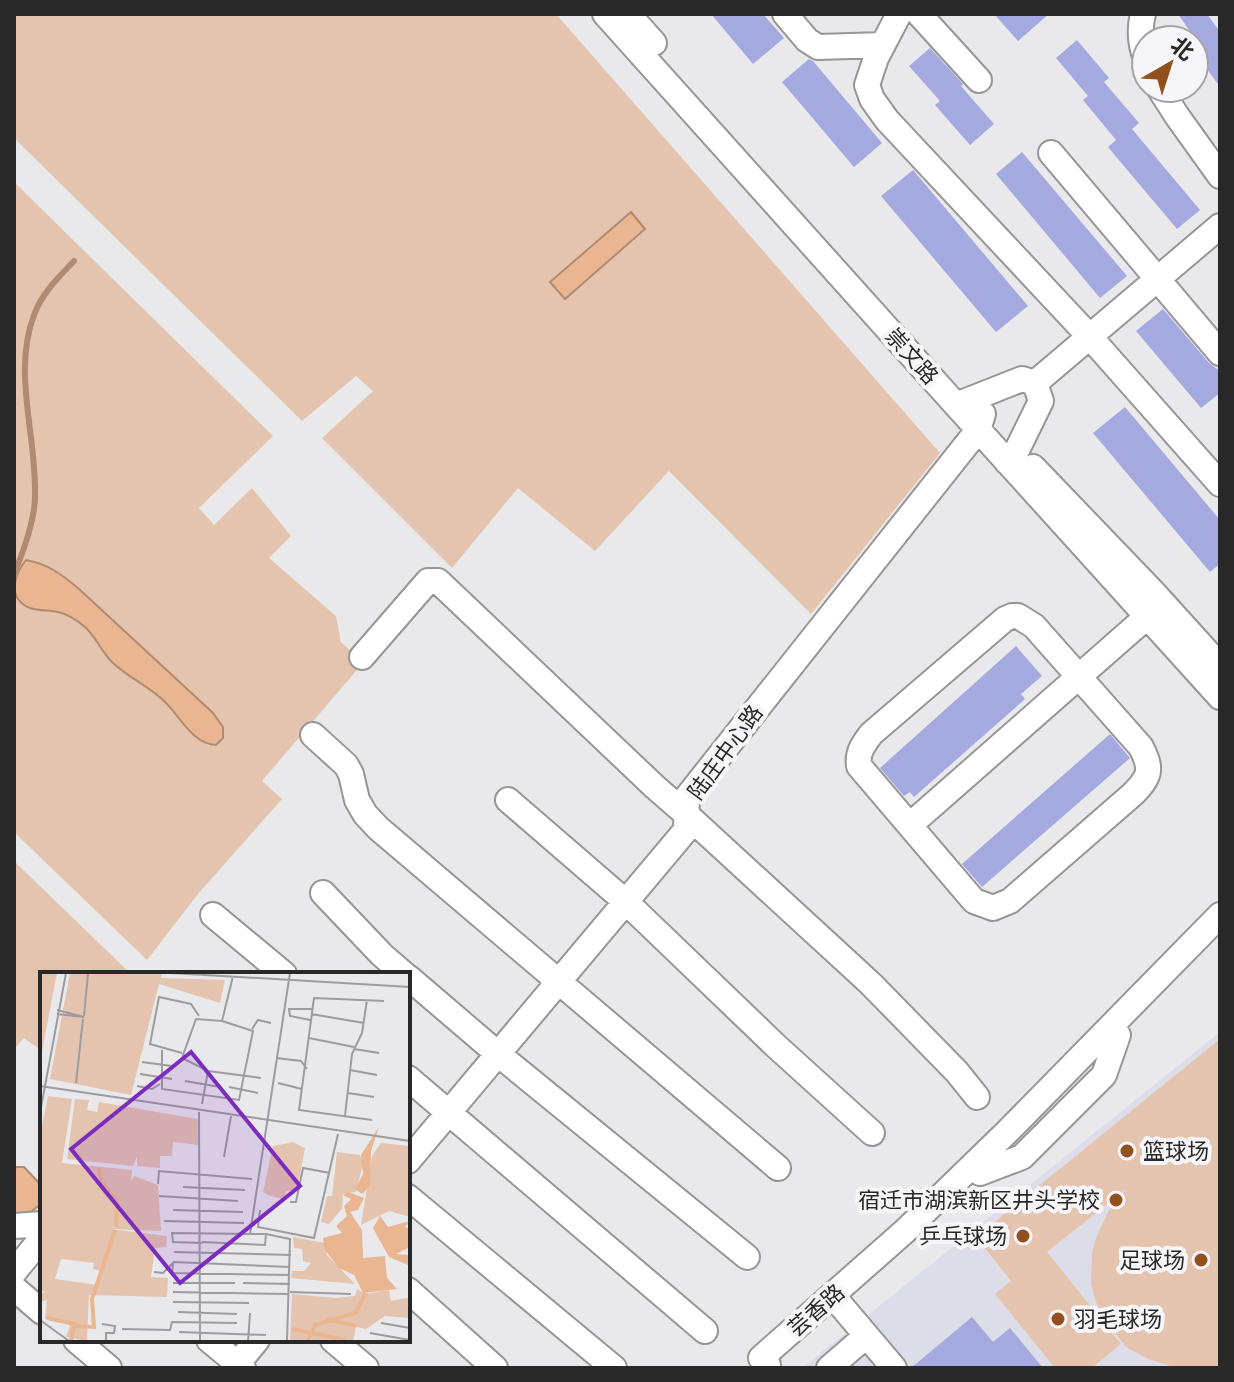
<svg xmlns="http://www.w3.org/2000/svg" width="1234" height="1382" viewBox="0 0 1234 1382" font-family="'Titillium Web','Noto Sans SC',sans-serif">
<style>
.built{fill:#dcdde8}
.green{fill:#e5c4af}
.water{fill:#eab591;stroke:#b08b72;stroke-width:2}
.lines{fill:none;stroke-linecap:round;stroke-linejoin:round}
.stream{stroke:#b08b72;stroke-width:6}
.building{fill:#a4a9df}
.minor-casing{stroke:#969699;stroke-width:28}
.minor{stroke:#fff;stroke-width:24}
.poi-dot{fill:#91501c;stroke:#f6f6fa;stroke-width:3}
.labels{text-anchor:middle;dominant-baseline:central;stroke-width:8;stroke-linejoin:round;paint-order:stroke}
.street-label{font-size:22px;fill:#282829;stroke:#f6f6fa}
.poi-label{font-size:22px;fill:#282829;stroke:#f6f6fa;text-anchor:end}
.inset-river{fill:none;stroke:#eab591;stroke-width:4}
.inset-road{fill:none;stroke:#9c9c9e;stroke-width:2}
.view{fill:#7b2cbf;fill-opacity:0.15;stroke:#7b2cbf;stroke-width:4}
.inset-edge{fill:none;stroke:#282829;stroke-width:4}
</style>
<rect width="100%" height="100%" fill="#e9e9ec"/>
<path class="built" d="M1220,1032V1368H802Z"/>
<path class="green" d="M14,14H556L940,453L811,614L669,471L595,551L518,488L452,568L322,438L373,391L356,376L302,421L14,138Z
M14,182L273,436L199,508L214,525L252,488L291,536L269,558L336,616L341,642L363,663L262,781L282,799L198,894L147,960L14,832Z
M14,861L131,974H42V1051L24,1038L14,1049Z
M1220,1039V1368H1177L1148,1359L1126,1347L1103,1317L1096,1302L1091,1284L1092,1253L1096,1238L1108,1212L1126,1189L1047,1252L1121,1344L1092,1368H1055L995,1294L1011,1281L976,1237Z"/>
<path class="water" d="M631,212L645,229L565,299L550,282Z
M26,560C48,564 61,574 78,588L213,713L223,727V738L216,745C193,744 181,718 166,703C150,686 128,678 112,662C101,651 96,637 85,627C78,621 67,614 58,612C44,609 28,613 18,599C10,587 18,570 26,560Z
M17,1167H24L42,1186V1203L27,1215H14V1168Z"/>
<g class="lines">
<path class="stream" d="M14,573C23,554 35,518 35,497C37,436 12,373 34,315C42,293 58,278 74,261"/>
</g>
<path class="building" d="M711,14H763L784,38L753,64Z
M994,14H1049L1018,41Z
M1178,14H1207L1220,32V87L1194,51L1200,46Z
M1077,40L1109,78L1104,82L1139,123L1132,129L1200,210L1177,229L1108,147L1116,140L1083,100L1088,96L1056,58Z
M930,48L963,84L961,86L994,124L970,145L935,105L940,101L909,66Z
M809,59L813,61L882,143L854,167L782,82Z
M1022,152L1127,276L1100,298L996,174Z
M913,170L1028,306L996,332L881,196Z
M1163,309L1209,363L1220,371V393L1201,408L1136,331Z
M1125,407L1220,520V564L1210,572L1093,433Z
M1016,646L1042,676L1021,694L1025,699L914,797L910,792L904,796L880,768Z
M1110,734L1130,758L982,887L962,864Z
M972,1317L993,1342L1010,1328L1043,1368H911Z"/>
<g class="lines">
<g class="minor-casing">
<path id="minor" d="M605,14L956,405L1220,697
M628,14L654,43
M785,14L807,40L818,47L883,45
M899,14L876,58L867,85L872,99L887,120L1090,337L1220,484
M919,14L979,80
M1143,14C1139,29 1141,46 1146,60
M1159,88L1177,116L1220,176
M1051,153L1220,353
M1035,383L1220,226
M956,405L1022,379L1035,383L1041,401L1017,450L1007,462
M1033,467L1153,592L1220,666
M1012,616H1018L1034,626L1141,747C1152,769 1151,776 1133,794L1010,901L993,908L974,901L859,766C857,752 863,745 871,734L1005,619Z
M362,657L428,581H438L655,787L686,814L871,984L957,1072L977,1097
M313,735L346,765L351,774L357,800L365,814L378,828L778,1168
M508,800L626,902L776,1046L872,1133
M910,825L1158,607
M323,893L382,955L404,974
M213,915L284,974
M408,977L498,1054L747,1257
M408,1078L705,1331
M408,1161L686,830L687,797L978,430L983,414
M980,1173L1022,1157L1104,1075L1118,1035
M408,1197L614,1368
M14,1226L42,1224
M14,1272L42,1238
M14,1288L42,1312
M408,1290L495,1368
M833,1296L894,1368
M76,1340L109,1368
M209,1340L243,1368
M333,1340L366,1368
M768,1365L761,1358L905,1231L1009,1130L1220,915
M234,1368L257,1340
M829,1368L866,1336"/>
</g>
<use href="#minor" class="minor"/>
</g>
<g class="poi-dot">
<circle cx="1127" cy="1151" r="8"/>
<circle cx="1116" cy="1200" r="8"/>
<circle cx="1023" cy="1236" r="8"/>
<circle cx="1201" cy="1260" r="8"/>
<circle cx="1058" cy="1319" r="8"/>
</g>
<g class="labels">
<g class="street-label">
<text transform="translate(912 356) rotate(48)">崇文路</text>
<text transform="translate(725 752) rotate(-54)">陆庄中心路</text>
<text transform="translate(816 1310) rotate(-41)">芸香路</text>
</g>
<g class="poi-label">
<text x="1143" y="1151" text-anchor="start">篮球场</text>
<text x="1100" y="1200">宿迁市湖滨新区井头学校</text>
<text x="1007" y="1236">乒乓球场</text>
<text x="1185" y="1260">足球场</text>
<text x="1074" y="1319" text-anchor="start">羽毛球场</text>
</g>
</g>
<g transform="translate(40 972)">
<rect width="370" height="370" fill="#e9e9ec"/>
<path d="M0,1H17L0,90ZM30,1H122L121,6L185,8L180,31L119,12L91,123L10,107ZM8,124L32,127L22,191L92,198L91,210L94,204L118,213L121,259L70,257L127,264L126,275L115,276L111,305L128,306L127,325L49,323L47,369L26,365L31,350L5,347L7,328L0,330V321L7,320L0,319V164ZM21,287L54,291L53,297L61,299L58,313L15,307ZM35,127L49,128L47,138L57,140L59,130L158,147V173L133,170L132,184H120V196L97,194V185L93,194L27,187ZM253,170L265,176L257,218L246,219L244,227L230,224L223,220L233,174ZM341,171L370,174V245L349,239L321,253L332,184ZM297,180L320,183L323,191L316,220L303,222L302,237L289,252L281,250L287,224H292ZM253,265L285,271L287,283L315,312L251,306L252,299H264L271,291L263,289L262,277L254,276ZM317,317L325,322L349,318L351,329L370,325V346L345,344L326,357L316,355L313,369H250L252,322L296,326L315,324Z" fill="#e5c4af" fill-rule="evenodd"/>
<path d="M339,155L331,179L330,214L322,222L315,217L323,202L321,183ZM308,220L324,226L318,238L310,240L322,258L323,286L345,284L347,306L357,317L323,321L314,303L299,296L285,278L283,266L302,261L296,254L307,244L304,234L311,227L303,223ZM340,244L348,255L370,249L365,255L370,257V275L356,282L370,283V294L349,285L333,256Z" fill="#eab591"/>
<path class="inset-river" d="M59,196L61,209L77,229L76,255M7,346L39,353M287,347L316,354M252,357L305,368M31,369L34,354L54,355L52,327L75,258M268,369L275,353L315,341L326,321"/>
<path class="inset-road" d="M131,1L370,15M193,4L182,49L156,47L142,86L168,99L221,106M17,38L44,45L17,42M271,42L324,51M44,44L48,2M270,48L250,44L249,37H272M212,57L218,48L231,51M269,66L314,75M314,77L339,81M122,78V117L199,128L213,59L182,49M142,81L110,72L119,25L151,32L159,44M236,86L261,89L267,97M102,90L132,94M310,98L337,103M100,102L132,107M145,109L180,115M36,111L43,47M238,111L262,117M0,114L370,169M97,114L112,117L120,112M189,115L218,121M308,121L334,125M162,132L168,99M159,140L160,369M0,141L26,1M305,144L312,82L322,61L327,28M332,148L259,138L274,26L344,29M184,185L191,144M118,212L119,199L212,207M143,215L205,218M119,224L198,229M250,230H256L263,196L290,201M133,238L203,240M220,238L218,255L274,266L298,162M124,249L204,251M210,262L250,1M162,270L225,273L226,262L250,267L247,369M162,271L133,270L132,261L225,262M134,280L251,283M133,292L132,301L250,303M114,300L123,301L134,290L250,295M133,311H195M203,311L250,312M133,320L249,322M250,320L311,322M133,330L209,331M138,340L197,342M0,348L29,369M341,351L370,356M62,352L75,354L74,361H66V369M82,357L130,358L132,350L197,351M139,360L226,363M330,361L370,368M208,369L210,341"/>
<path class="view" d="M151,80L260,214L140,311L31,177Z"/>
<rect width="370" height="370" class="inset-edge"/>
</g>
<rect width="1234" height="1382" fill="none" stroke="#282829" stroke-width="32"/>
<g transform="translate(1170 64) rotate(39)"><circle r="38" fill="#f6f6fa" stroke="#a4a4a6" stroke-width="2"/>
<path d="M0-6L14 30L0 20L-14 30Z" fill="#91501c"/>
<text y="-12" font-size="22" font-weight="bold" text-anchor="middle" fill="#282829">北</text>
</g>
</svg>
